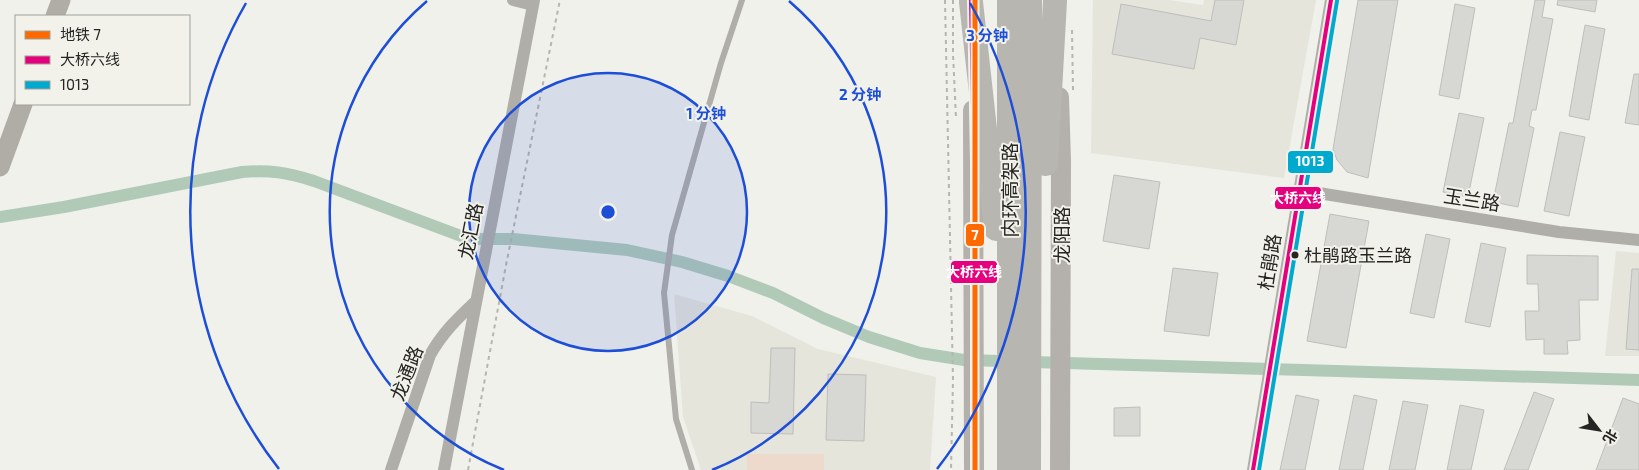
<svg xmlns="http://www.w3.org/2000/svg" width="1639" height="470" viewBox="0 0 1639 470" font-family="'Exo 2','Noto Sans SC',sans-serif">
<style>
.built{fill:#e5e5db}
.green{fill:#eddacd}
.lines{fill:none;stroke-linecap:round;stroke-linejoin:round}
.canal{stroke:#b1cab8;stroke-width:12}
.building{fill:#d7d8d4;stroke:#bebebc}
.path{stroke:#b6b5b0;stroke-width:2;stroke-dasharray:4 4;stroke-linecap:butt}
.lane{stroke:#b0aea9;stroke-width:6}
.street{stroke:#b0aea9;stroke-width:12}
.secondary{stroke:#b0ada7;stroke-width:19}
.primary{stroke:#b4b0ab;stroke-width:20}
.highway{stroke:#b8b6b0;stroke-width:24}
.bus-1-casing{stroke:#f2f2eb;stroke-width:8}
.bus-2-casing{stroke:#f2f2eb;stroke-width:8}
.bus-1{stroke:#e5007d;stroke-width:4}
.bus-2{stroke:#00a9ce;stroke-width:4}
.metro-1-casing{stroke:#f2f2eb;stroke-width:9}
.metro-1{stroke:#ff6900;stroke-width:5}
.ring{fill:none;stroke:#1d4ed8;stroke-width:2.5}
.bus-dot{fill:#252523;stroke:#f2f2eb;stroke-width:2}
.labels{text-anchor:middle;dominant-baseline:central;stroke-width:4;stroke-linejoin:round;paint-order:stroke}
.bus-label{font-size:18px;fill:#252523;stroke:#f2f2eb;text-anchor:start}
.street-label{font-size:19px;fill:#252523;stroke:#f2f2eb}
.centre{fill:#1d4ed8;stroke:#f2f2eb;stroke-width:2.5}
.ring-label{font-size:15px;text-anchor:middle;font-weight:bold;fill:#1d4ed8;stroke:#f2f2eb;stroke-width:4;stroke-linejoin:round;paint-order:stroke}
.line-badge{stroke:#f2f2eb;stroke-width:2}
.badge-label{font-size:14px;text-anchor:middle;font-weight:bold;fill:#fff}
</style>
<rect width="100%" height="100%" fill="#f1f1ec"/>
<path class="built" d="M1093,0H1169L1203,5L1204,0H1316L1284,178L1091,153Z
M1616,251L1639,253V356H1605Z
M674,294L752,316L818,349L936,377L930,470H701L683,417Z"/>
<path class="green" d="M747,454H824V470H747Z"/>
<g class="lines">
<path class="canal" d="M0,217L64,207L242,172C270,170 286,172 314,181L469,239H513L627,250L682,262L728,276L773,293L823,318L869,337L920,353L964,360L1639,380"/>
</g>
<path class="building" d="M1215,0H1244L1236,45L1200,38L1194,69L1112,54L1121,4L1211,21Z
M1358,0H1398L1368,178L1347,172L1337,160L1333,149Z
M1535,0H1545L1542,17L1553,19L1536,110H1532L1529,126L1534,128L1518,207L1493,202L1509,123H1513Z
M1558,0H1597L1595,12L1557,5Z
M1455,4L1475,8L1459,99L1439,95Z
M1585,25L1605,29L1589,120L1569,116Z
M1634,74H1639V125L1625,123Z
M1459,113L1484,118L1468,197L1443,192Z
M1560,132L1585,137L1569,216L1544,211Z
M1114,175L1160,182L1149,249L1103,241Z
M1330,214L1369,221L1346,348L1307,341Z
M1426,234L1450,239L1434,318L1410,313Z
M1481,243L1506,248L1490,327L1465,322Z
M1527,255L1598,256V300H1579L1580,340L1567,341L1568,354H1544V339L1526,340L1525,311H1539L1538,284H1527Z
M1173,268L1218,273L1209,336L1164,331Z
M1632,269H1639V350L1626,349Z
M771,348H795L793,434L751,433V402L769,403Z
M828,374L866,375L864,441L826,440Z
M1534,392L1554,399L1528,470H1504Z
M1296,395L1319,400L1305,470H1280Z
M1354,395L1377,400L1363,470H1339Z
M1623,398L1639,404V470H1596Z
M1403,401L1428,405L1415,470H1389Z
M1460,405L1484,410L1471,470H1447Z
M1140,407V436H1114V408Z"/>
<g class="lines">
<path class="path" d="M945,0L953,380L951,470
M953,0V54L956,118
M1072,30L1073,90
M468,470L506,265L560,0"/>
<path class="lane" d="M692,470L676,419L664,293L672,235L721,63L742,0"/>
<path class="street" d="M513,0L533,5
M1300,190L1559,232L1639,240
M391,470L430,355C443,332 457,319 476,301
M444,470L534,0
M1253,470L1331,0"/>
<path class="secondary" d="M55,16L61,0
M0,167L23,104"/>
<path class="primary" d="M1059,97L1061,161L1060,470
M973,110L974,470"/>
<path class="highway" d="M1009,0V470
M971,2L996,229
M1046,164L1055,1
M1029,470L1030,0"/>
<g class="bus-1-casing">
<path id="bus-1" d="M971,0L974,162V470
M1253,470L1331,0"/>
</g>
<g class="bus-2-casing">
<path id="bus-2" d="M1259,470L1337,1"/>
</g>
<use href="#bus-1" class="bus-1"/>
<use href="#bus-2" class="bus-2"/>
<g class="metro-1-casing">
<path id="metro-1" d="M975,0V470"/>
</g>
<use href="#metro-1" class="metro-1"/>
</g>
<circle cx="608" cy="212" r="139" fill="#1d4ed8" fill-opacity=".12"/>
<g class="ring">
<circle cx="608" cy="212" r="139"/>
<path d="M504 470A278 278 0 0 1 427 1M789 1A278 278 0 0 1 712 470"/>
<path d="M279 469A418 418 0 0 1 246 3M970 3A418 418 0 0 1 937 469"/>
</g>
<circle class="bus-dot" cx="1295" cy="255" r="4.5"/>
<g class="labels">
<g class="bus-label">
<text x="1304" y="255">杜鹃路玉兰路</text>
</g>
<g class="street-label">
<text transform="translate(1009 190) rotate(-90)">内环高架路</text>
<text transform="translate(1472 199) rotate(9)">玉兰路</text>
<text transform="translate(470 231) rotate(-79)">龙汇路</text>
<text transform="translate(1061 235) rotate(-90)">龙阳路</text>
<text transform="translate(1269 262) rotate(-81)">杜鹃路</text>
<text transform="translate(406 373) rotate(-69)">龙通路</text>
</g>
</g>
<circle cx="608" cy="212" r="8" class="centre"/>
<g class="ring-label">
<text x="987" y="41">3 分钟</text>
<text x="860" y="100">2 分钟</text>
<text x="706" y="119">1 分钟</text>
</g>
<g class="line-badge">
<rect x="1287" y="150" width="47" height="24" rx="5" fill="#00a9ce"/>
<rect x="1274" y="186" width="48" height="24" rx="5" fill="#e5007d"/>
<rect x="965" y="223" width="20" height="24" rx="5" fill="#ff6900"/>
<rect x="950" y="260" width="48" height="24" rx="5" fill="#e5007d"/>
</g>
<g class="badge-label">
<text x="1310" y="166">1013</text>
<text x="1298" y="203">大桥六线</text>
<text x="975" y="240">7</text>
<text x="974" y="277">大桥六线</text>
</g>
<rect x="15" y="15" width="175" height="90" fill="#f2f2eb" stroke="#a0a09b"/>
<rect x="25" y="31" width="25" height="8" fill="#ff6900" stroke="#a0a09b"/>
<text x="60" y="40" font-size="15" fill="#252523">地铁 7</text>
<rect x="25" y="56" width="25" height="8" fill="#e5007d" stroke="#a0a09b"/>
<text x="60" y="65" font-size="15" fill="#252523">大桥六线</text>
<rect x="25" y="81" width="25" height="8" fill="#00a9ce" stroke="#a0a09b"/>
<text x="60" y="90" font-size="15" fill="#252523">1013</text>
<g transform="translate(1599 430) rotate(121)" stroke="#f2f2eb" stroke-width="4" paint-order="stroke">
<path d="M0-4L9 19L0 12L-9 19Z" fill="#252523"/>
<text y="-8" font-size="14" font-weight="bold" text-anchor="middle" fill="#252523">北</text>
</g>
</svg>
